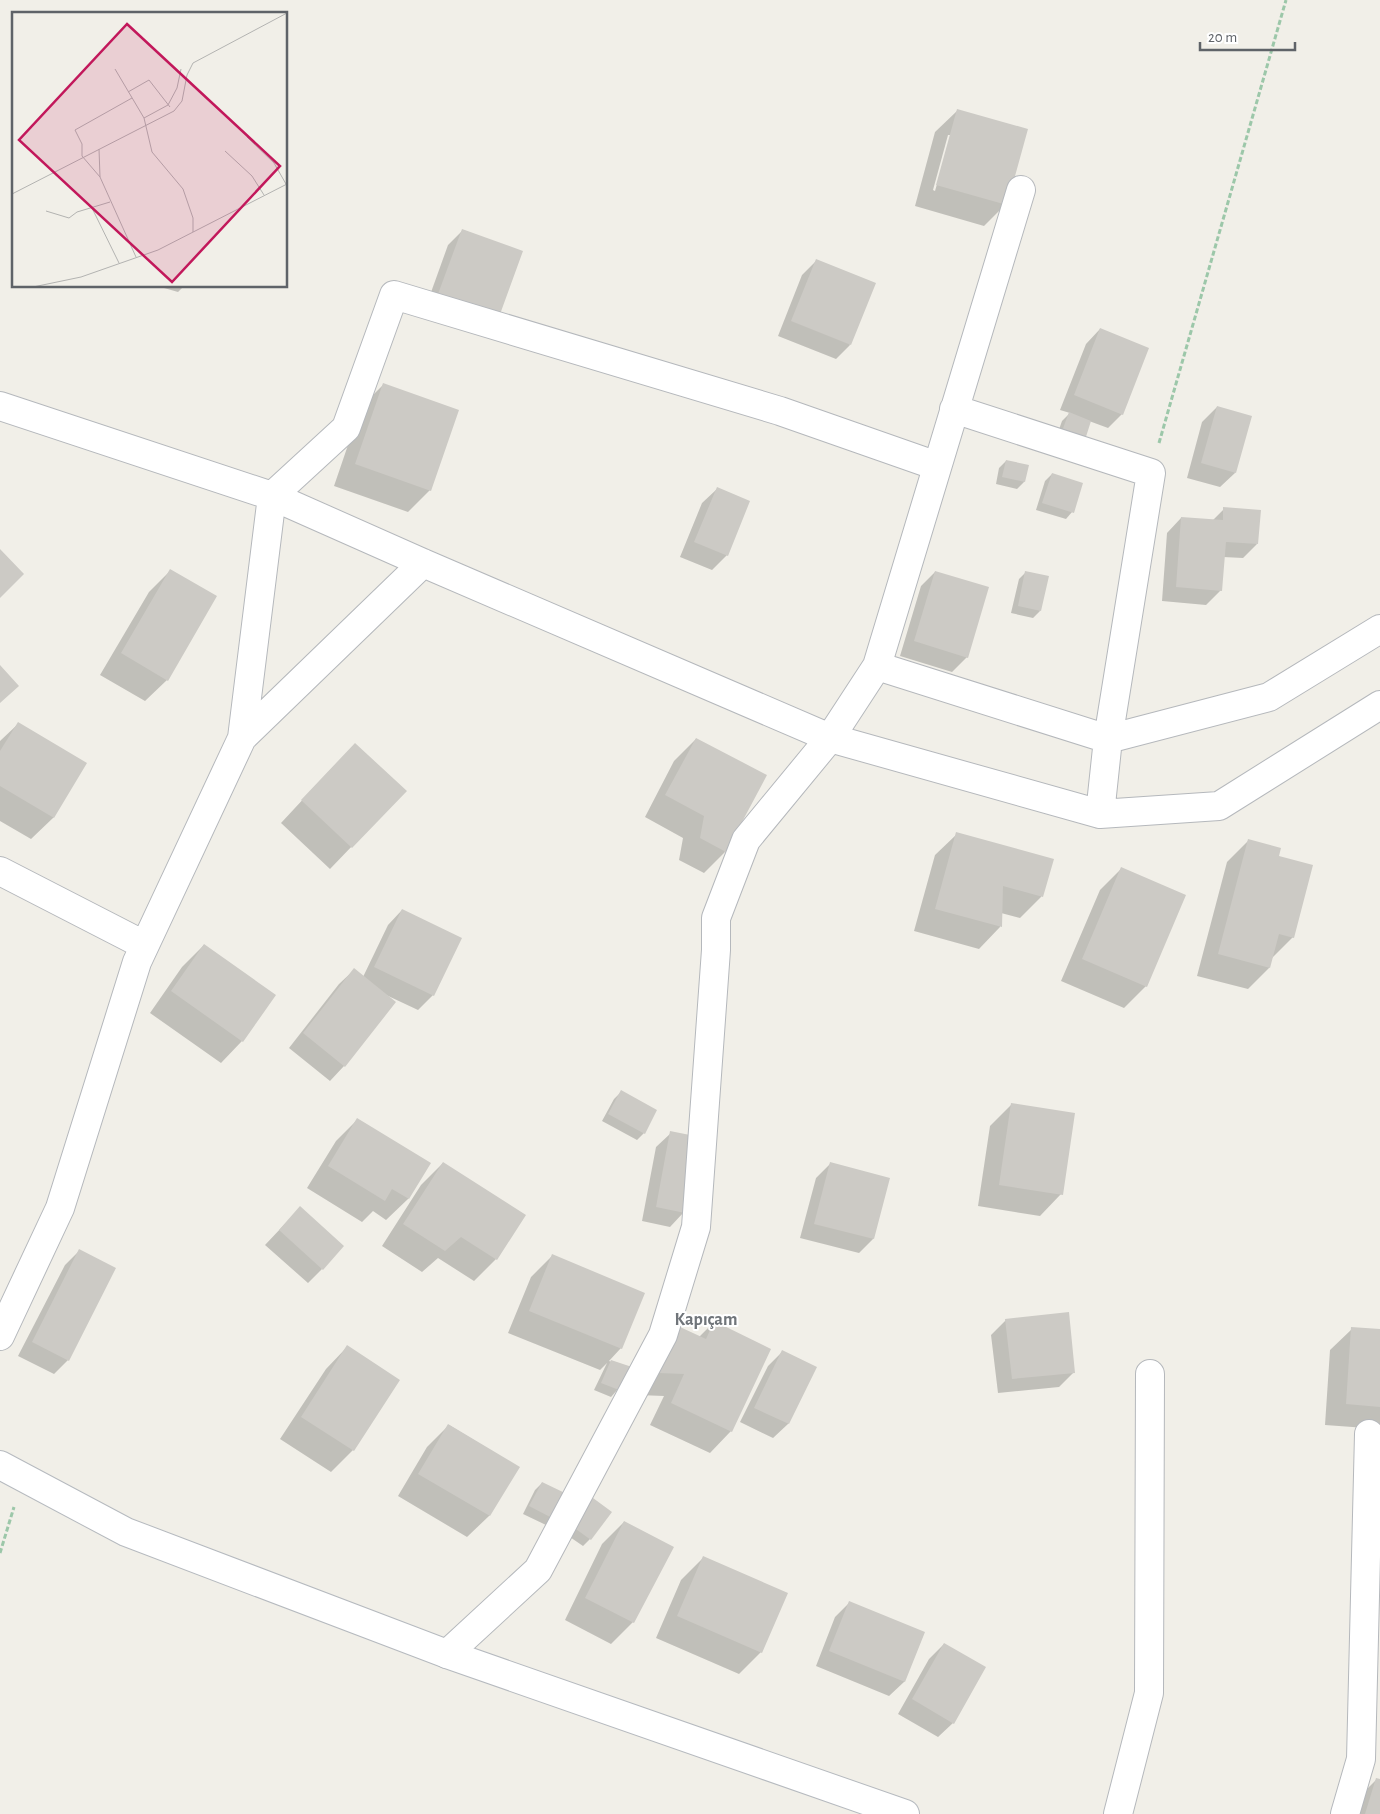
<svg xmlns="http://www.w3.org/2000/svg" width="1380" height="1814" viewBox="0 0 1380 1814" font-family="'Alegreya Sans',sans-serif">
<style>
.shadow{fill:#0003;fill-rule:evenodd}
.building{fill:#cccac5}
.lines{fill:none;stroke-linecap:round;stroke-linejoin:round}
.street-casing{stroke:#b5b8bc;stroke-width:30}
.secondary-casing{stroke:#b6babf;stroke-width:30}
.path{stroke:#9cc7a9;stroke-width:3;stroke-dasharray:5 2.5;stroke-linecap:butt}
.street{stroke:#fff;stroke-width:28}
.secondary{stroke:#fff;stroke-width:28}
.labels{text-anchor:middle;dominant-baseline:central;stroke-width:4;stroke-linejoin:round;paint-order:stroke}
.quarter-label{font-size:18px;font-weight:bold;fill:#70757a;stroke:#fff}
.inset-road{fill:none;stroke:#b3b3b1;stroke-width:1}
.view{fill:#c2185b;fill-opacity:0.15;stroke:#c2185b;stroke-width:2.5}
.inset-edge{fill:none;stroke:#5f6368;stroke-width:2.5}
</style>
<rect width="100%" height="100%" fill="#f1efe8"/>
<path class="shadow" d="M957,111L1006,204L984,226L915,206L935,132ZM948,135H951L935,191L933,190Z
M463,230L521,252L425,309L448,245Z
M817,260L850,345L836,359L778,336L802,275Z
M157,286H184L178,292Z
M1100,329L1122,414L1108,428L1089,421L1055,441L1062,421L1070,413L1060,410L1086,344Z
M383,385L430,490L408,512L334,486L361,407Z
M1217,407L1235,473L1220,487L1187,478L1202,422Z
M1006,461L1027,466L1024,482L1017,489L996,484L999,468Z
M1052,474L1072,512L1066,519L1036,510L1045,481Z
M717,489L727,555L712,570L680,557L702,503Z
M1224,509L1257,544L1243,558L1223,557L1221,590L1206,605L1162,601L1167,533L1181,518L1212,521Z
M171,570L167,680L145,701L100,675L149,592Z
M935,572L967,657L952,672L900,656L921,586Z
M1026,572L1040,611L1033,618L1011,613L1019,579Z
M18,724L85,764L53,818L31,839L0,821V741Z
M696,739L725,852L704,873L679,860L683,838L645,817L674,761Z
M334,766L405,791L330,869L281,823Z
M957,834L1052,860L1041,897L1020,918L1001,913L1000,927L979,949L914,931L935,855Z
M1248,841L1278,857L1293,937L1271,959L1269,968L1248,989L1197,976L1227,862Z
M1121,869L1184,895L1146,986L1124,1008L1061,981L1100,890Z
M402,910L433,995L418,1010L386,995L344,1066L330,1081L289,1048L339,984L354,970L363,977L388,925Z
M204,945L242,1041L221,1063L150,1013L182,967Z
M621,1092L644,1133L637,1140L602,1121L614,1099Z
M1012,1104L1061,1194L1040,1216L978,1206L990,1126Z
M357,1120L429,1164L408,1199L386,1220L373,1211L362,1222L307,1188L336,1141Z
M671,1133L684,1212L670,1227L642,1221L656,1147Z
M443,1163L524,1215L496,1259L474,1281L438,1258L422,1272L382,1246L421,1185Z
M830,1164L888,1179L873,1239L859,1253L800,1238L816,1178Z
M300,1208L322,1269L308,1283L265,1245Z
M79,1251L68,1360L54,1374L18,1356L65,1265Z
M552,1256L621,1348L609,1361L630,1368L618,1389L611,1397L594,1390L607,1363L600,1370L508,1333L531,1277Z
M1006,1320L1074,1372L1059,1387L998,1393L991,1335Z
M714,1322L731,1431L710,1453L650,1425L664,1396L638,1395L659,1350L699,1337Z
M1352,1329L1380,1331V1429L1325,1425L1330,1350Z
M347,1347L353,1450L331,1472L280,1439L326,1369Z
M782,1352L815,1367L788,1424L773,1438L740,1422L768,1366Z
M449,1425L518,1467L489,1516L467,1537L398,1496L427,1447Z
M542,1483L553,1518L546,1525L523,1514L535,1490Z
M594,1500L590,1539L583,1546L567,1535Z
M624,1522L672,1548L633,1622L611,1644L565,1620L602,1544Z
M703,1558L761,1652L739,1674L656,1638L681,1580Z
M849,1603L924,1633L904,1682L889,1696L816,1666L835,1617Z
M944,1644L953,1723L938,1737L898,1714L929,1659Z
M1377,1779L1380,1780V1814H1351L1355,1801Z"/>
<path class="building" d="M957,109L1028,129L1007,205L936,185Z
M462,229L523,251L499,317L438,294Z
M816,259L876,283L851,345L791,321Z
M1100,328L1149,348L1123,415L1074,395Z
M383,383L459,410L431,491L355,464Z
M1217,406L1252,416L1236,473L1201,463Z
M1069,412L1091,421L1084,443L1061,434Z
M1006,460L1029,465L1025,482L1002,477Z
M1052,473L1083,483L1074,513L1042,503Z
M717,487L750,501L728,556L694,542Z
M1223,507L1261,510L1258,544L1226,542L1222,591L1176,587L1181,517L1223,520Z
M0,549L24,574L0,598Z
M170,569L217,596L168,681L121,653Z
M935,571L989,587L968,658L914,641Z
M1025,571L1049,576L1041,611L1018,606Z
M0,665L19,686L0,703Z
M18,722L87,763L54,818L0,786V751Z
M696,738L767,775L726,852L700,838L704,816L665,795Z
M355,743L407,791L352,848L301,800Z
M956,832L1054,859L1043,897L1003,886L1002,927L935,909Z
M1248,839L1281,848L1279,856L1313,865L1294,938L1279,934L1270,968L1218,954Z
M1121,867L1186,895L1147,987L1082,959Z
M402,909L462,938L434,996L374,967Z
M204,944L276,995L243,1042L171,991Z
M354,968L396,1002L345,1067L303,1033Z
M621,1090L657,1110L645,1134L608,1114Z
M1011,1103L1075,1113L1063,1195L999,1185Z
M357,1118L431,1163L409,1199L392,1189L385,1201L328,1166Z
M670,1131L700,1137L685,1213L656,1207Z
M443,1162L526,1215L497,1260L461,1237L445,1251L403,1224Z
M830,1162L890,1178L874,1239L814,1224Z
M300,1206L344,1246L323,1270L279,1230Z
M79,1249L116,1268L69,1361L32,1342Z
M552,1254L645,1293L622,1349L529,1311Z
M1069,1312L1075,1373L1012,1379L1005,1319Z
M714,1321L771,1349L732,1432L671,1403L684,1374L658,1373L680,1327L706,1339Z
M1351,1327L1380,1329V1407L1346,1404Z
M347,1345L400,1380L354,1451L301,1417Z
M782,1350L817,1367L789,1424L754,1408Z
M611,1360L632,1367L619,1390L601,1383Z
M448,1424L520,1467L490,1516L418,1474Z
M542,1482L567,1494L554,1519L529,1506Z
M593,1498L612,1512L591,1540L573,1527Z
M624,1521L674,1547L634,1623L585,1598Z
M703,1556L788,1593L762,1653L677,1616Z
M849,1601L925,1632L905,1682L829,1651Z
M944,1643L986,1667L954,1724L912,1699Z
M1376,1778L1380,1779V1814H1365Z"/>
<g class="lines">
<g class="street-casing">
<path id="street" d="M0,406L272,496L423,563L830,738L1100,814L1219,806L1380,705
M954,409L1151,473L1108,739L1100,814
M877,666L1108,739L1269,697L1380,629
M242,738L423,563
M0,871L144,945
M0,1336L60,1208L137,962L242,738L272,496L346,428L394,295L780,411L937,466
M447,1654L538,1570L663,1335L696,1227L716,950V918L746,840L830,738L877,666L1021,190
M1118,1814L1149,1693L1150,1374
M1345,1814L1361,1759L1369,1434"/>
</g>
<g class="secondary-casing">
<path id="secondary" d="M0,1465L126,1532L447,1654L905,1814"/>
</g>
<path class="path" d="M1159,443L1286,0
M0,1553L14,1507"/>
<use href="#street" class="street"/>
<use href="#secondary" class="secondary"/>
</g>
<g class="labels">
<g class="quarter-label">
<text x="706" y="1320">Kapıçam</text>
</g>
</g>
<g transform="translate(12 12)">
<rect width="275" height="275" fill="#f1efe8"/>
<path class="inset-road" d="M103,57L132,106L140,140L171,177L181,206V220M116,80L137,68L158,95M120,86L63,118L70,132V144L88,165L124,245M132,106L156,93L165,76L169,57M235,125L262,151L274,172M87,137L88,165M213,139L240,164L252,183M0,182L162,99L170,89L175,63L181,51L275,1M80,196L107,251M34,199L57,206L65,200L98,190M21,275L69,265L146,238L275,172"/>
<path class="view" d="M115,12L268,154L160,270L7,128Z"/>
<rect width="275" height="275" class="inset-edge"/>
</g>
<path d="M1200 42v8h95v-8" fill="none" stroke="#5f6368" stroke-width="2.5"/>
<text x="1208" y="42" font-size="15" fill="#5f6368" stroke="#ffffff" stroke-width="4" paint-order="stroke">20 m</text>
</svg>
